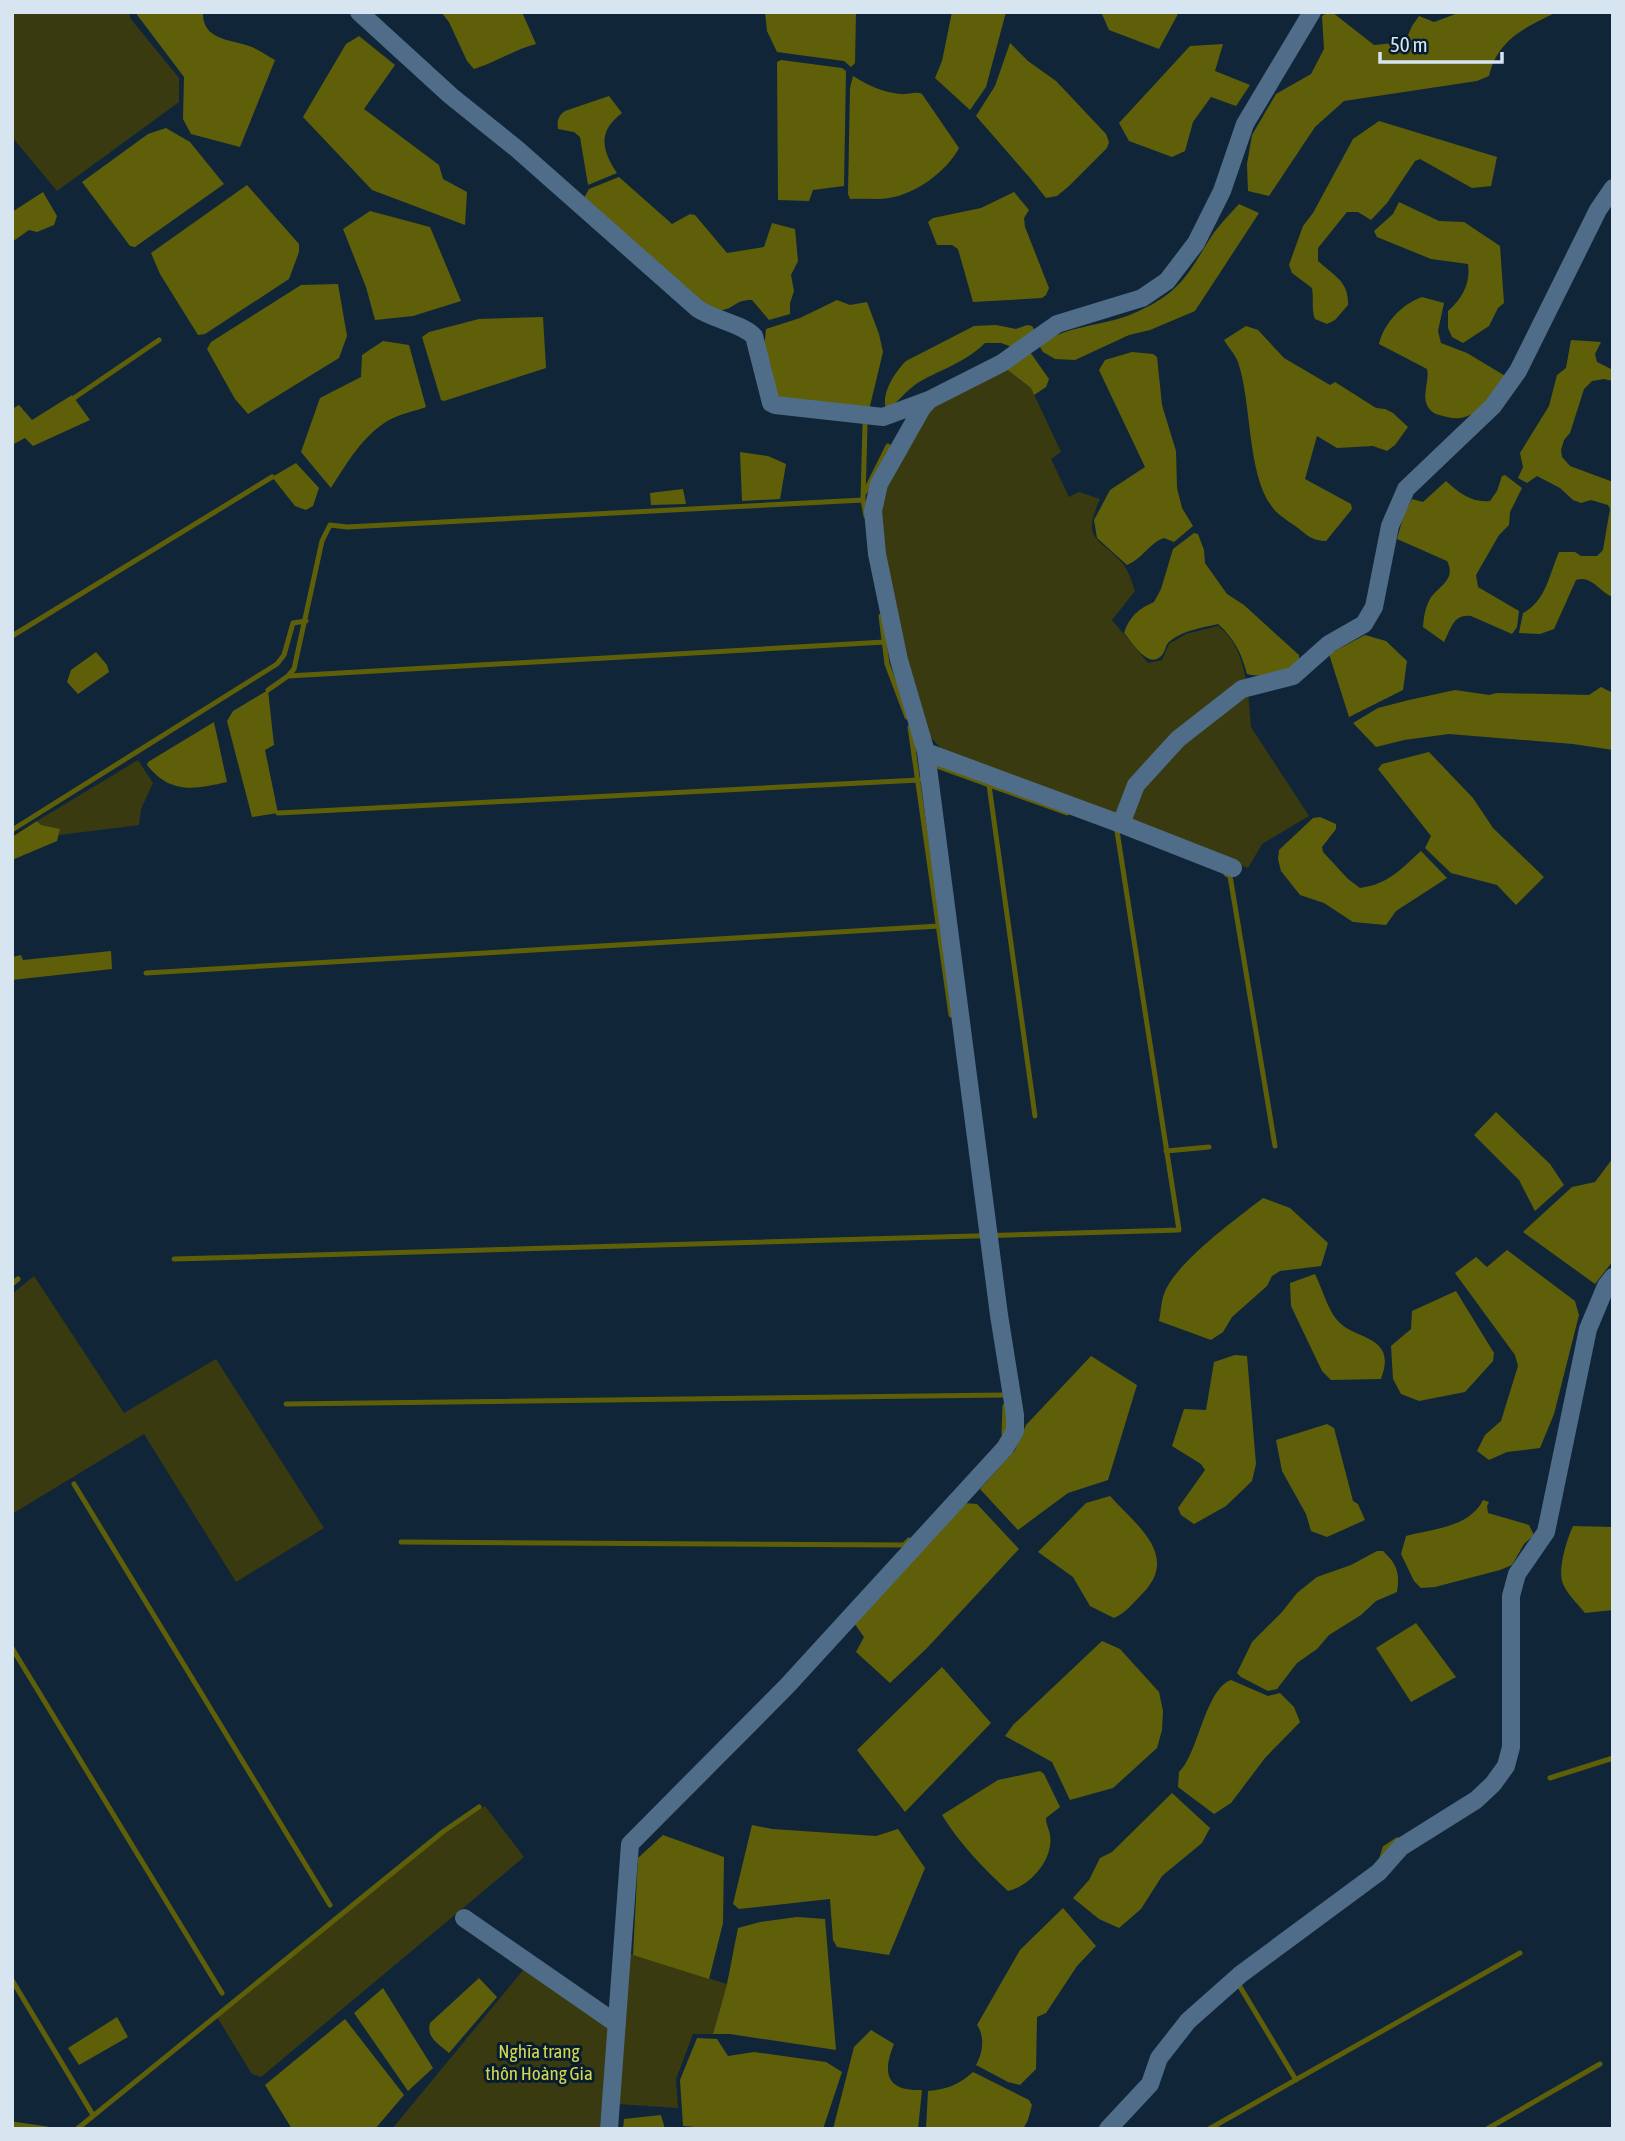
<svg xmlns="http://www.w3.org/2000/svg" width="1625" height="2141" viewBox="0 0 1625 2141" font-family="'Asap Condensed',sans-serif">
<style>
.green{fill:#3a3a10}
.water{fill:#5f5f09}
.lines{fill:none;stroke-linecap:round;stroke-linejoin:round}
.stream{stroke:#5f5f09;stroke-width:5}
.minor{stroke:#4f6d88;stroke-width:18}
.labels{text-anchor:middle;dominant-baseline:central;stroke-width:6;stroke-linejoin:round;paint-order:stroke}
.park-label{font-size:19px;fill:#d5d651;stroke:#071c2e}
</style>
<rect width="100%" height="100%" fill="#102638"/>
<path class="green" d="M12,12H130V18L179,78V102L57,191L12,137Z
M1005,368L1031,388L1061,452L1051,459L1069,497L1079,492L1100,499C1080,543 1101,537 1124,565C1129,572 1132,583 1135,591L1112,620L1148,663L1162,660L1169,644L1186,634L1218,626C1237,641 1242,660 1247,684L1174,737L1120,819L948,756L923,729L881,553V490L924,410Z
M1248,691L1251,727L1309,816L1262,844L1248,868L1126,822L1139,787L1181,740Z
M138,760L153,783L141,809L139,825L59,835V829L41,825L37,821Z
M34,1276L124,1413L216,1359L324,1528L236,1582L144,1434L12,1514V1294Z
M485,1806L524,1857L261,2077L252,2074L217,2017L445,1833Z
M628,1953L727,1984L713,2034H693L676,2079L678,2108L602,2103L600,2129H392L524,1969L622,2038Z"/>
<path class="water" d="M135,12H203C202,40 229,39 249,46C258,49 266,55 275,60L240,147L191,134L183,119L184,77Z
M441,12H522L536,44C513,50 497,62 474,69L467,61L449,22Z
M765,12H856L855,63L851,67L844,61L777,52L767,31Z
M952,12H1006L986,87L970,110L935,78L942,61Z
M1101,12H1179L1159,49L1109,30Z
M1328,12H1332L1374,45L1405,42L1412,26L1419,16L1434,22L1461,12H1557C1524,28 1498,39 1489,76L1477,81L1344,101L1315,127L1269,196L1248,191L1247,164L1252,135L1276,94L1311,74L1324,49L1322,16Z
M359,36L395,65L364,109L439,165L443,179L467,192L465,225L372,190L303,117L346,44Z
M1010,43L1028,61L1056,81L1106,134L1109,142L1107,148L1069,186L1057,196L1046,198L1030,178L976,116L995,86Z
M1223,44L1215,71L1250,85L1236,106L1211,97L1193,122L1185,151L1172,157L1129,141L1119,123L1190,46Z
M781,60L842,68L846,71L844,186L813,190L809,201L778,200L777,62Z
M853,76C869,86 882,92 900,94C909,95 914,91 922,94L959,148C947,171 916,194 889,198C877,200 863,198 850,199L848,194L850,88Z
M609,96L622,113C598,131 601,149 617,173L588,185L580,137L574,132L558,129C557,121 558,116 565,111Z
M1379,121L1497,157L1491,186L1472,188L1420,159L1415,161L1387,203L1371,220L1358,212H1347L1318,248V261C1334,276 1349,281 1348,305L1335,320L1327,324L1315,319C1311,309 1314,299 1312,288L1292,273L1289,265L1303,226L1313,213L1353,139Z
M166,128L190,142L224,184L135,247L130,246L82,182L148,134Z
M619,177L672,224L690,214L695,215L727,253L764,247L772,223L795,229L798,261L791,275L794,291L790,303V314L769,320L752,300C730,299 732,318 707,306L584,198L589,189Z
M247,185L299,244V252L289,279L205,334L198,335L160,274L151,253Z
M43,192L57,216L54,225L37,232L29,230L12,242V212Z
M1014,192L1029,210L1024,218L1025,227L1049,288L1046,295L1042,298L973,302L958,249L952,245H937L928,222L933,218L981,208Z
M1399,202L1439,221L1464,222L1500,246L1504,303L1498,308L1489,326L1463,343L1452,337L1448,328V311C1462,299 1471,283 1468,264L1431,259L1377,237L1374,231L1393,214Z
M1239,204L1259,213L1195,311L1150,330L1129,335L1075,360L1055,359L1043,352L1040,347C1053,329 1100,325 1121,318C1131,315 1141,310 1151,305C1184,287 1192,267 1211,237C1219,225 1230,214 1239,204Z
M370,211L430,227L461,301L413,316L375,320L366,287L343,229Z
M338,284L347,336L339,358L248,414L235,399L207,349L211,342L301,285Z
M1422,297L1444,303L1438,331L1441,343L1467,353L1507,377C1491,398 1475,424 1447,417C1439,415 1432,414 1428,407C1421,395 1430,381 1427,369L1379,344C1384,323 1402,304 1422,297Z
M837,300L850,305L867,302L879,334L883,352L869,410L776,398L764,347L766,329L800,318Z
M543,317L546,368L444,401L441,400L422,337L429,332L479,319Z
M996,325L1016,329L1027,325L1032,326L1036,332L1012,347L1001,343H985C966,362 942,369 919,382C906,390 899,402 886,410C881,393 895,372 906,361L974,326Z
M1246,326L1258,330L1284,358L1330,385L1335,382L1376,408L1385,409L1393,413L1408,427L1395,445L1387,451L1373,446L1337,448L1317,436L1305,479L1351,504L1352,509L1326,541C1313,541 1308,536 1298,528C1290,522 1279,516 1273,508C1247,477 1252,403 1238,362C1235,354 1228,347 1224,340Z
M1571,340L1601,342L1595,354L1597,362L1613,370V381L1604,379L1592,381L1584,389L1570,433L1564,440L1561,450L1562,457L1570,466L1613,482V597C1599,592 1592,575 1576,580L1554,629L1540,634L1519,633L1523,613C1546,601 1549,575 1559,552H1575L1581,556H1597L1603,550L1610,509L1608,505L1591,500L1581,503L1573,500L1560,488L1537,476L1527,483L1518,478L1523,467L1520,453L1549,406L1557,375L1566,368Z
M383,341L409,345L426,407C415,411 400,414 389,420C363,435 347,463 331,488L301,452L320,398L361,377L362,355Z
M1030,352L1049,379L1046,387L1034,395L1031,388L1005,368Z
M1132,352L1153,354L1157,357L1162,405L1176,451L1177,488L1182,508L1193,526L1174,542L1164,538C1149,543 1142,559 1127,565L1097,538L1094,520L1110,490L1145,467L1099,370L1105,360Z
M72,395L90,420L33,446L25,438L12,445V409L19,405L32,420Z
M740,452L768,456L786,464L780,499L742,501Z
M296,463L319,488L313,506L306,510L295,506L272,477Z
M1505,475L1522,488L1510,512L1509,525L1499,535L1476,575L1478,587L1519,611L1517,627L1512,634L1471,616C1453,614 1451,629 1444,642L1423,627C1424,616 1425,608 1430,599C1438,586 1457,580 1447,561L1397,539L1404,514L1412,499L1423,502L1446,481C1459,493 1472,503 1490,501L1497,491L1502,476Z
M683,489L686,504L651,505L650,493Z
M1194,533L1198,534L1204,550L1205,563L1227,594L1244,605L1299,655V663C1283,672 1266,679 1247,674C1242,654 1234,638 1218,624C1201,628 1184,630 1170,641C1165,645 1166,650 1162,655C1149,671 1131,641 1124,633C1129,617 1139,608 1154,602L1161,589L1173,549Z
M1365,635L1386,641L1407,661L1403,690L1349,717L1329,654Z
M96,652L107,665L109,672L78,694L67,682L71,670Z
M1601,687L1613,693V750L1573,744L1449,734L1404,740L1376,747L1353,723L1378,708L1409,700L1455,690L1489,695L1497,693L1589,695Z
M268,690L274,745L265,750L278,813L252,817L227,721L233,711Z
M214,722L227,782C195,789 171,795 147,765L148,762Z
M1429,752L1473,798L1493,828L1544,877L1516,905L1497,885L1451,873L1425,848L1431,836L1378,769L1382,764Z
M1320,817L1336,824V829L1322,847L1323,852L1348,879L1360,888C1389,884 1401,869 1421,851L1447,878L1396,911L1386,925L1353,922L1324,903L1300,895L1281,871L1278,859L1279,850L1313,818Z
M37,821L41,825L60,829L57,841L12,860V837Z
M111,951L112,969L12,980V957L21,955L23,960Z
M1496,1112L1550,1164L1564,1185L1535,1211L1519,1180L1474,1135Z
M1613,1158V1261L1595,1284L1523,1232L1572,1187L1595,1182Z
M1263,1198L1290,1208L1328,1243L1321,1266L1280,1271L1272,1276L1267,1286L1232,1317L1223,1332L1211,1340L1159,1321C1161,1312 1161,1302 1164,1294C1175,1263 1236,1219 1263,1198Z
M1507,1250L1575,1301L1579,1315L1554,1414L1540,1448L1507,1452L1489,1460L1477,1451L1485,1435L1501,1421L1518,1366L1515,1355L1455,1273L1476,1257L1487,1267Z
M1315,1274C1322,1288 1327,1308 1337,1320C1354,1341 1398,1334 1381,1379L1331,1380L1322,1371L1291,1306L1290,1283Z
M1456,1291L1494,1353L1493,1361L1465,1392L1419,1401L1401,1394L1393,1379L1391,1346L1411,1329L1412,1311Z
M1235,1355L1247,1356L1256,1464L1252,1481L1226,1506L1194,1524L1181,1515L1178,1508L1205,1470L1201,1464L1172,1446L1184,1409L1206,1410L1214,1362Z
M1091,1356L1137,1385L1108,1480L1068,1493L1018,1530L980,1489L1015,1450L1026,1425Z
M1327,1424L1334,1428L1353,1501L1358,1504L1365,1520L1327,1537L1311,1531L1306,1514L1282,1471L1276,1440Z
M1110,1496C1135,1524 1180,1555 1143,1593C1134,1602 1126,1613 1114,1618L1090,1606L1073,1577L1038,1552L1086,1503Z
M1483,1500L1489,1502L1487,1506L1488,1513L1529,1525L1534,1535L1524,1544L1512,1565L1500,1570L1435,1587L1421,1588L1414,1581L1401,1554L1406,1536C1433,1529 1470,1527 1483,1500Z
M964,1503L977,1504L1019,1549L927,1648L890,1683L856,1652L864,1637L854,1623Z
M1573,1526L1613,1527V1610L1585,1613C1578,1604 1569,1596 1564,1586C1556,1573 1567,1539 1573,1526Z
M1377,1551H1383C1397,1564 1400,1573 1397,1592L1376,1601L1361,1615L1329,1635L1317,1649L1297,1663L1277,1689L1268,1691L1241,1677L1237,1673L1252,1642L1282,1612L1297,1593L1317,1577L1351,1565Z
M1416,1623L1456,1677L1411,1702L1376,1648Z
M1102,1641L1120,1649L1159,1692L1163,1711L1162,1730L1157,1748L1113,1788L1070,1800L1052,1762L1005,1736L1013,1725Z
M942,1667L991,1723L905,1812L857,1750Z
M1231,1680L1268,1696L1280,1693L1294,1707L1300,1722L1265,1758L1231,1803L1214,1814L1178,1787L1179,1772C1198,1755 1205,1689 1231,1680Z
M1040,1771L1044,1774L1060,1807L1046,1818C1046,1825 1049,1828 1050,1835C1054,1859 1030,1886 1008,1891C983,1868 960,1844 942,1815L998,1780Z
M1172,1793L1210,1828L1202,1843L1162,1876L1141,1909L1119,1928L1099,1919L1073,1898L1089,1880L1100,1858L1112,1852Z
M752,1825L772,1829L876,1836L898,1829L925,1868L889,1955L837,1947L833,1940L830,1899L739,1909L733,1904Z
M663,1835L724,1857L723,1923L709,1979L633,1955L638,1858Z
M1063,1908L1096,1946L1077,1966L1046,2013L1037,2017L1036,2069L1020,2085L1008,2082L976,2065C983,2053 985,2036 977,2025L1020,1950Z
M797,1917L825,1919L836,2050L730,2034H713L727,1984L738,1928L760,1922Z
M479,1978L497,1997L449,2053C439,2044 426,2038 430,2023Z
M383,1988L433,2068L408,2091L354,2013Z
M117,2017L128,2037L79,2065L68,2048Z
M345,2019L404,2095L375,2129H292L265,2085Z
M871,2030L894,2044C882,2073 886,2091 922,2090L918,2129H833L854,2047Z
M697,2038L717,2039L728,2056L754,2052L826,2062L842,2072L823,2129H720L683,2126L680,2080Z
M973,2072L1029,2100L1032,2105L1028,2120L1023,2129H926L928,2091C948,2089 958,2085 973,2072Z
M661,2115L665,2129H623L624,2119Z"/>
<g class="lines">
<path class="stream" d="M74,398L159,340
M865,425L863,500L866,516
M865,492L888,446
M863,500L347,527L330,525L322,541L294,669L288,676L885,642
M881,616L887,664L907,717
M12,636L272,477
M268,690L288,676
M910,727L951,1015
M931,764L1067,813
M989,785L1035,1116
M278,813L919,780
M12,830L277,664L284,655L293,623L306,621
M1226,874L1230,876L1275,1146
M146,973L939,926
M1166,1151L1209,1147
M174,1259L1179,1230L1117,831
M12,1284L18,1279
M286,1404L1003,1395
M1004,1434L1005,1406
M74,1484L330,1905
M401,1542L904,1545L909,1540
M12,1648L222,1993
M1550,1778L1613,1758
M1381,1861L1385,1848L1397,1840
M12,1980L93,2115
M1236,1980L1296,2080
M12,2124L47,2129
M77,2129L444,1831L479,1807
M1209,2129L1520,1953
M1487,2129L1600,2064"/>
<path class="minor" d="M359,12L451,96L517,149L698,309C715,320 740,323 754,336L771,403L775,405L883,417L929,400
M926,752L899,660L877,554L873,511L879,484L922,408L929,400L1002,363L1057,324L1142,298L1167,281L1196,243L1222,191L1245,124L1312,12
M1121,824L1136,785L1178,739L1242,689L1293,676L1329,644L1364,624L1374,607L1390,526L1406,489L1493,406L1518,371L1598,210L1613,188
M464,1918L617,2024
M609,2129L630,1844L787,1686L1005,1448L1015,1431V1415L999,1315L926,752L1121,824L1233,868
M1108,2129L1150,2084L1159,2058L1188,2021L1241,1974L1379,1872L1401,1847L1476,1800L1493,1784L1506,1766L1511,1747V1596L1517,1574L1546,1532L1588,1329L1606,1286L1613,1277"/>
</g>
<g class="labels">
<g class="park-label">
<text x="539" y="2051">Nghĩa trang<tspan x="539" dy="22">thôn Hoàng Gia</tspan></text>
</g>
</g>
<rect width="1625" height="2141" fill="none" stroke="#d7e5f1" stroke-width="28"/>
<path d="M1380 52v10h122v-10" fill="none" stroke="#d7e5f1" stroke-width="3.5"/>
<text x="1390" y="52" font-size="21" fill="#d7e5f1" stroke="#071c2e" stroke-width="5" paint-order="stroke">50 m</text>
</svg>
